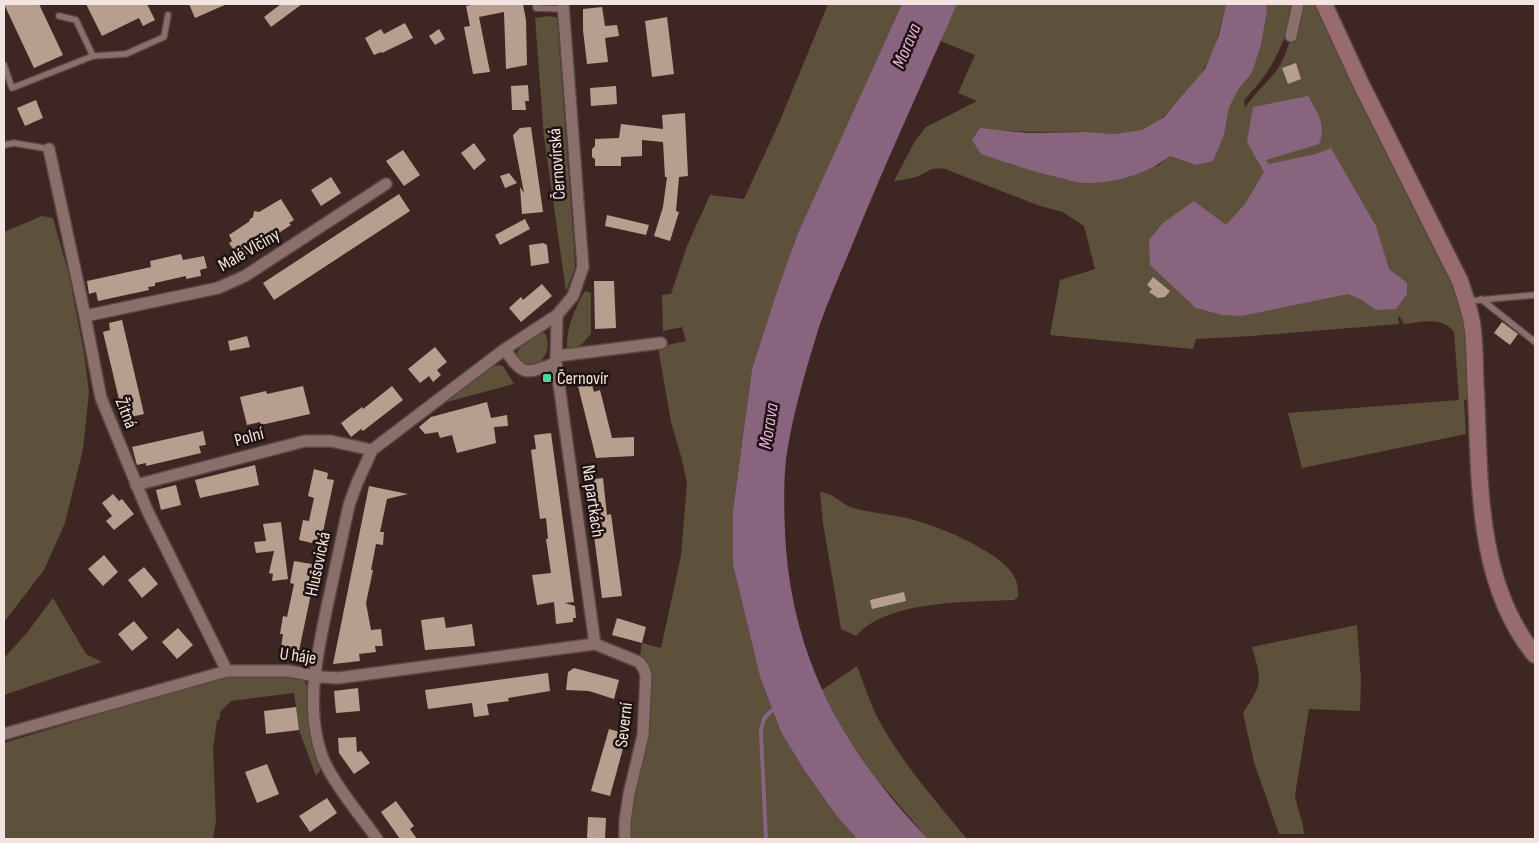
<svg xmlns="http://www.w3.org/2000/svg" width="1539" height="843" viewBox="0 0 1539 843" font-family="'Sofia Sans Condensed',sans-serif">
<style>
.green{fill:#5d513b}
.water{fill:#88647f}
.lines{fill:none;stroke-linecap:round;stroke-linejoin:round}
.stream{stroke:#88647f;stroke-width:4}
.building{fill:#b79f90}
.service-casing{stroke:#5a4643;stroke-width:8}
.minor-casing{stroke:#5a4643;stroke-width:14}
.secondary-casing{stroke:#5a4643;stroke-width:19}
.service{stroke:#8a6f6a;stroke-width:5.5}
.minor{stroke:#8a6f6a;stroke-width:11}
.secondary{stroke:#986c6f;stroke-width:16}
.poi-dot{fill:#4bd49b;stroke:#1e1311;stroke-width:2}
.labels{text-anchor:middle;dominant-baseline:central;stroke-width:5;stroke-linejoin:round;paint-order:stroke}
.street-label{font-size:18px;fill:#f4e4e1;stroke:#1e1311}
.poi-label{font-size:18px;fill:#f4e4e1;stroke:#1e1311;text-anchor:start}
.water-label{font-size:19px;font-style:italic;fill:#ebafdc;stroke:#1e1311}
</style>
<rect width="100%" height="100%" fill="#3e2723"/>
<path class="green" d="M828,4H902L798,233L777,291L752,369L733,510V565L760,677L781,732L804,770L836,815L857,839H629L631,801L652,684L648,666L640,656L642,643L661,648L681,556L687,483L681,456L671,422L658,347L686,341L682,327L663,331L662,295L671,294L687,246L710,195L744,199L779,123Z
M957,4H1226C1221,25 1216,50 1204,69C1193,88 1163,122 1142,130C1125,137 1103,133 1085,132C1057,131 1029,133 1001,130L1010,164L1048,175L1083,183L1159,165L1170,156L1195,165L1224,135L1229,108L1238,90L1252,73L1261,45L1267,12L1266,4H1295C1288,30 1279,57 1262,79C1256,87 1250,93 1244,100L1245,108C1254,94 1267,83 1277,70C1290,51 1293,26 1298,4H1318L1454,288L1463,313L1466,334L1468,399L1464,400L1466,434L1302,468L1288,413L1459,400L1454,332C1442,316 1422,322 1404,324L1400,317H1398L1399,324L1252,336L1196,339L1193,349L1050,335L1060,280L1095,269L1084,226L1063,212L1040,206L945,169C928,167 931,171 918,176C911,179 902,180 894,181L915,141L926,127L977,101L958,93L975,55L940,41Z
M550,16L557,18L574,247L575,268L566,291L544,137L535,18Z
M42,216L53,218L69,275L84,353L89,392L83,449L65,523L44,570L4,622V232Z
M587,291L591,293V334L580,346L569,349L567,348C566,328 575,309 584,292Z
M539,332L545,333C550,345 548,355 538,364L525,366L517,360C515,345 529,340 539,332Z
M498,365L503,366L514,384L443,403L491,367Z
M820,492C837,494 839,504 854,508C874,514 894,514 914,520C940,527 1004,553 1015,578C1018,584 1018,591 1018,597L1014,600C969,602 887,600 856,636L841,629L823,523Z
M53,598L86,654L102,662L4,695V658L26,634Z
M1357,625L1361,680L1360,711L1309,709L1295,795C1297,809 1303,820 1304,834H1279L1254,762L1243,713C1263,683 1262,681 1252,647Z
M857,666C865,686 871,707 882,726C905,766 938,804 967,839H928L875,777L844,733L822,690Z
M228,675L297,677L305,682L308,689L310,734L313,747L321,767L320,771L316,776L299,730L294,693L231,701L220,712V718L217,721L213,748L216,821L213,839H4V743Z"/>
<path class="water" d="M902,4H957C923,82 887,159 855,238C843,268 829,297 819,327C807,366 795,406 788,446C783,474 784,504 785,533C791,658 843,750 928,839H857L836,815L804,770L781,732L760,677L733,565V510L752,369L777,291L798,233Z
M1226,4H1266L1267,12L1261,45L1252,73L1238,90L1229,108L1224,135L1213,161L1195,165L1170,156C1147,174 1113,184 1084,183C1077,183 1069,180 1061,178C1034,172 1007,163 981,154L972,140L980,128L1029,133L1086,132L1115,134L1142,130L1164,117L1205,69L1219,35Z
M1308,96C1317,112 1327,125 1319,144L1266,160L1269,164L1316,154L1331,148L1376,226L1389,269L1407,283V294L1396,309L1376,310L1362,300L1348,294L1241,316L1222,315L1196,308L1150,265L1149,240L1163,223L1194,201L1226,225L1245,204L1264,172L1247,142L1253,107Z"/>
<g class="lines">
<path class="stream" d="M766,839L761,733C762,721 765,714 776,708"/>
</g>
<path class="building" d="M4,4H39L63,55L34,68Z
M86,4H147L155,20L143,26L139,18L102,36Z
M189,4H227L195,18Z
M281,4H302L271,27L264,17Z
M477,4H523L526,20L527,65L506,69L504,12L479,17L490,72L473,74L464,27L470,26L466,6Z
M602,7L605,26L617,25L619,36L605,38L608,62L587,64L583,30V9Z
M667,17L674,74L652,77L645,21Z
M405,23L413,38L382,53L381,52L374,55L365,38L381,29L384,34Z
M439,29L445,39L435,45L429,36Z
M1296,63L1301,79L1288,84L1282,68Z
M528,85L529,101H525L526,110H512L511,86Z
M616,86L617,104L591,106L590,88Z
M36,100L43,118L25,126L17,108Z
M685,113L688,176L679,177L676,211L679,212L670,241L654,236L663,207L667,177H665L663,142L642,140V156L621,157V166H595V159L592,157V149L595,146V139L619,138L621,124L663,129L662,115Z
M531,127L543,212L522,214L520,187L524,193L513,135L520,128Z
M474,143L486,160L474,170L461,153Z
M403,150L420,175L404,186L386,161Z
M509,173L517,183L505,188L500,176Z
M331,177L341,193L321,206L311,190Z
M399,194L410,211L274,300L263,283Z
M281,199L294,220L289,223L291,225L236,261L230,251L233,249L229,243L232,241L229,235L250,221L249,220L253,217L254,211L259,212Z
M607,215L649,225L646,235L605,226Z
M525,219L530,229L500,245L495,235Z
M543,243L547,245L549,263L531,266L529,245Z
M181,254L183,260L204,256L207,268L200,270L201,276L186,279V276L155,283V286L148,287L149,290L98,301L96,292L89,294L87,281L151,267L150,261Z
M1153,277L1170,291L1165,297L1158,298L1149,292L1152,289L1147,285Z
M594,281H614L616,328L595,329Z
M542,284L552,296L521,322L509,308L521,297L523,300Z
M122,320L144,414L131,417L129,410L122,412L103,332L110,330L109,323Z
M1502,322L1518,334L1510,345L1494,333Z
M247,336L250,347L230,351L228,341Z
M435,347L447,362L437,370L441,375L433,382L429,376L420,383L408,369Z
M589,374L594,392L600,390L612,438L634,437V456L596,458L576,378Z
M303,386L310,414L261,425L260,422L247,425L240,397L266,391L267,394Z
M392,386L403,400L363,431L361,429L351,437L341,423L362,407L363,409Z
M487,402L491,418L507,415L508,426L494,427L496,443L457,453L452,435L440,438L438,432L425,434L419,427L431,417Z
M203,431L206,445L199,446L201,453L146,466V463L137,465L132,447Z
M551,433L574,602L565,603L575,606L576,618H573V622L556,624L554,602L537,605L532,575L551,573L546,539H548L546,518L540,519L531,450L536,449L534,435Z
M255,465L259,485L200,498L195,480Z
M314,469L328,473L327,479L334,480L321,541L313,540L312,543L299,540L303,520L309,521L314,498L308,496Z
M603,478L607,515L611,514L622,596L602,598L587,480Z
M176,485L181,505L161,510L156,490Z
M369,486L408,494L387,499L380,532H384L383,545L376,544L371,570H373L366,603L371,630L381,629L383,646H375L376,652L359,654L360,661L333,664Z
M113,494L119,501L122,499L134,514L114,530L106,521L112,516L102,503Z
M281,522L288,579L272,581L273,574L269,573L274,551L256,553L254,542L266,541L263,524Z
M104,555L118,572L103,586L88,569Z
M294,561L317,565L299,651L281,648L283,634H280L283,616L287,617L294,584L290,583Z
M144,567L158,584L142,598L128,580Z
M904,592L906,601L872,609L870,600Z
M444,617L446,628L472,624L475,646L425,650L421,620Z
M617,618L646,627L642,643L612,635Z
M134,621L148,638L132,651L118,634Z
M178,628L193,645L177,659L162,642Z
M574,668L619,680L614,699L589,691L566,690L568,672Z
M548,673L550,691L508,698L509,701L487,704L489,715L474,717L472,703L428,709L425,690Z
M358,688L360,711L336,713L334,691Z
M296,707L299,730L266,734L264,711Z
M609,729L627,734L610,796L591,791Z
M356,737L357,752L361,751L370,763L354,774L339,753L338,738Z
M267,764L279,794L257,803L245,772Z
M327,798L337,813L310,832L299,816Z
M396,801L414,826L410,829L417,839H400L381,812Z
M588,817L606,818L605,839H587Z"/>
<g class="lines">
<g class="service-casing">
<path id="service" d="M536,4V8L563,9
M59,16L76,20L93,56
M4,65L12,88L93,56L126,54L164,37L168,15
M4,145L14,143L49,149
M1481,299L1535,342
M1469,301L1535,295"/>
</g>
<g class="minor-casing">
<path id="minor" d="M1291,36L1298,4
M49,149L85,316L101,398L147,510L227,671
M557,315L556,363L595,644
M85,316L218,288L245,276L386,184
M505,349C523,378 527,373 556,363
M557,356L661,343
M136,485L305,441H331L372,450
M4,734L227,671H288L322,677L338,678L595,644L639,662L644,669L646,676L643,735L629,794L625,821V839
M377,839C361,816 332,782 322,756C304,706 318,652 328,602C335,569 342,537 349,505L357,483L372,450L505,349L557,315L573,296L583,267L563,4"/>
</g>
<g class="secondary-casing">
<path id="secondary" d="M1324,4L1361,84L1460,281C1464,293 1468,305 1471,318C1476,342 1474,368 1476,393C1480,481 1476,583 1535,655"/>
</g>
<use href="#service" class="service"/>
<use href="#minor" class="minor"/>
<use href="#secondary" class="secondary"/>
</g>
<rect class="poi-dot" x="542" y="373" width="10" height="10" rx="2.5"/>
<g class="labels">
<g class="street-label">
<text transform="translate(557 164) rotate(-94)">Černovírská</text>
<text transform="translate(249 250) rotate(-30)">Malé Vlčiny</text>
<text transform="translate(126 413) rotate(69)">Žitná</text>
<text transform="translate(249 437) rotate(-15)">Polní</text>
<text transform="translate(593 501) rotate(82)">Na partkách</text>
<text transform="translate(318 564) rotate(-78)">Hlušovická</text>
<text transform="translate(298 656) rotate(8)">U háje</text>
<text transform="translate(624 725) rotate(-83)">Severní</text>
</g>
<g class="poi-label">
<text x="557" y="378">Černovír</text>
</g>
<g class="water-label">
<text transform="translate(907 46) rotate(-67)">Morava</text>
<text transform="translate(769 426) rotate(-81)">Morava</text>
</g>
</g>
<rect width="1539" height="843" fill="none" stroke="#f4e4e1" stroke-width="10"/>
</svg>
